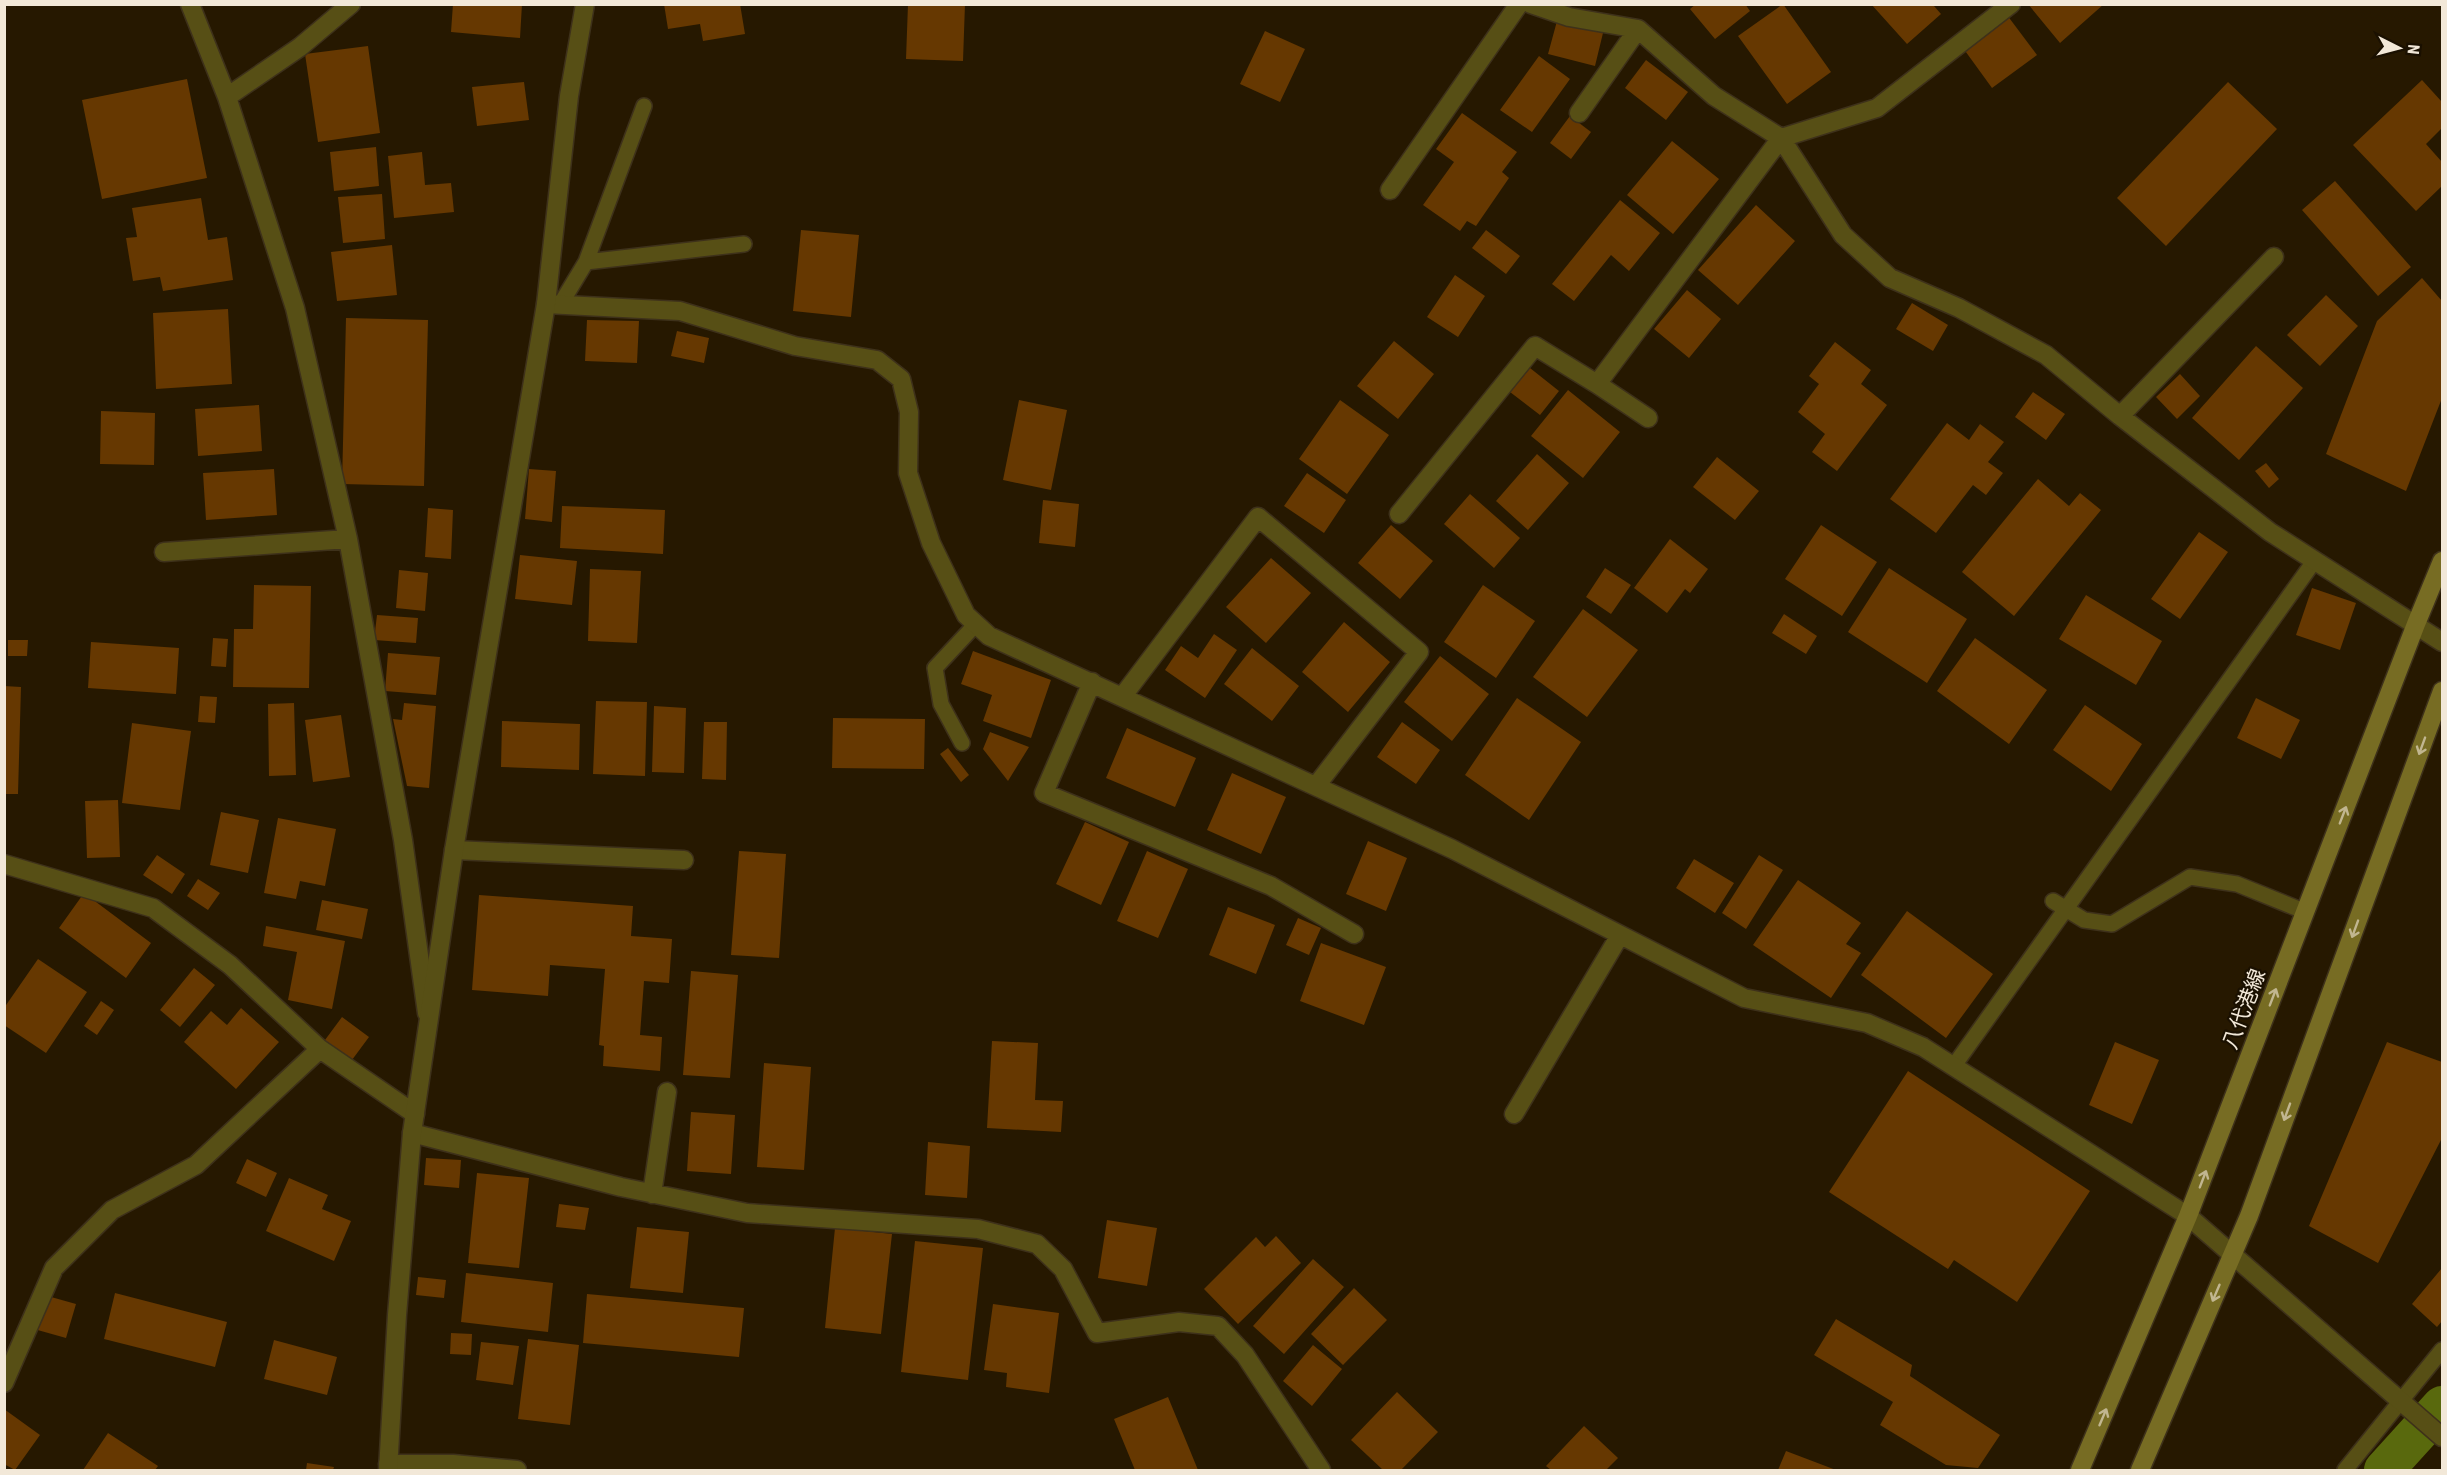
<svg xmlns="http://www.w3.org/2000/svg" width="2447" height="1475" viewBox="0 0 2447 1475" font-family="'Roboto Condensed','Noto Sans JP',sans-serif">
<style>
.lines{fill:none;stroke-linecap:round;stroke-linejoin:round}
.canal{stroke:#59690d;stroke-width:40}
.building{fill:#663801}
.service-casing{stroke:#3e311a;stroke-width:18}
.minor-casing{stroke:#3e311a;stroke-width:21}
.tertiary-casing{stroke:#3e311a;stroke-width:21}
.secondary-casing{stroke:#3e311a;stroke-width:21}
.service{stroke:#574f15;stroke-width:15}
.minor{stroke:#574f15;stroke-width:18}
.tertiary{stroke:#574f15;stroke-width:18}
.secondary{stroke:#776c23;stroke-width:18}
.oneway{stroke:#c1b690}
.labels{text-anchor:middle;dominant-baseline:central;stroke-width:4.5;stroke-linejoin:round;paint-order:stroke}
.street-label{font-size:21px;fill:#f2e8d8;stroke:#1a1000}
</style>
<rect width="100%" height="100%" fill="#261800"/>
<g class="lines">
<path class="canal" d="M2384,1470L2442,1406"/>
</g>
<path class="building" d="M453,4H522L520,38L451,32Z
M664,4H740L745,34L703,41L700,24L668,29Z
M908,4H965L963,61L906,59Z
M1696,4H1745L1750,11L1715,39L1690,9Z
M1783,4L1831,72L1787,104L1738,36Z
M1871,4H1936L1934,6L1941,14L1907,44Z
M2028,4H2104L2060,43Z
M2007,15L2037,55L1992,88L1963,48Z
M1557,21L1603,33L1595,66L1548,54Z
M1265,31L1305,49L1280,102L1240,84Z
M368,46L380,133L318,142L305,54Z
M1539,56L1570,79L1532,132L1500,110Z
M1646,60L1688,92L1666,120L1625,88Z
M187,79L207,178L102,199L82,100Z
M2422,80L2442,102V128L2426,144L2442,162V186L2416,211L2353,145Z
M524,82L529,120L477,126L472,87Z
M2228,82L2277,129L2166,246L2117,198Z
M1462,113L1517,152L1502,172L1509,178L1476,226L1467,221L1460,231L1423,205L1454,162L1436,149Z
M1570,116L1591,132L1571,159L1550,143Z
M1672,141L1719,179L1673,234L1627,195Z
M376,147L379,186L334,191L330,152Z
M422,152L425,185L451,183L454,212L394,218L388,156Z
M2335,181L2411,267L2378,296L2302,210Z
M382,194L385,239L343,243L338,197Z
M201,198L208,240L227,237L233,280L163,291L160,277L133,281L126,238L137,237L132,208Z
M1620,200L1660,233L1629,271L1611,255L1574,301L1552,284Z
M1756,205L1795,241L1738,305L1698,270Z
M801,230L859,235L851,317L793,311Z
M1486,230L1520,256L1506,274L1472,248Z
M392,245L397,295L337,301L331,252Z
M1455,275L1485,296L1458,337L1427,317Z
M2422,278L2442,301V398L2406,491L2326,454L2377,321Z
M1687,290L1721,319L1689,358L1654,329Z
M2326,295L2358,326L2320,366L2287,335Z
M1912,303L1948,325L1933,351L1896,329Z
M228,309L232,384L156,389L153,313Z
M346,318L428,320L424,486L342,484Z
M587,320L639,321L637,363L585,361Z
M677,331L709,338L704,363L671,356Z
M1394,341L1434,374L1398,419L1357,386Z
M1835,342L1871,370L1861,384L1887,405L1837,471L1812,452L1825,434L1798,412L1819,384L1809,376Z
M2256,346L2303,388L2239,460L2192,418Z
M1530,368L1559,391L1540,415L1510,392Z
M2180,374L2200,396L2177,419L2156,397Z
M1568,390L1620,432L1583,478L1531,436Z
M2033,392L2065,414L2046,440L2015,417Z
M1019,400L1067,410L1051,490L1003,480Z
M1340,400L1389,435L1347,494L1299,459Z
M259,405L262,451L198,456L195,409Z
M101,411L155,413L154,465L100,464Z
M1947,423L1969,440L1980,424L2004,442L1988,462L2003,473L1986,495L1973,485L1936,533L1890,499Z
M1537,454L1569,483L1528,530L1496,501Z
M1717,457L1759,491L1735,520L1693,487Z
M2266,463L2279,479L2269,488L2255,471Z
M274,469L277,515L206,520L203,473Z
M529,469L556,471L552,522L525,519Z
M1307,473L1346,500L1324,533L1284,506Z
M2038,479L2069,506L2080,493L2101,510L2014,616L1962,572Z
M1470,494L1520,538L1494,568L1444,524Z
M1043,500L1079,504L1075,547L1039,543Z
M562,506L665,510L663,554L560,548Z
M428,508L453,510L451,559L425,557Z
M1391,525L1433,561L1400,599L1358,563Z
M1821,525L1877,562L1842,616L1785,579Z
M2199,532L2228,552L2180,619L2151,599Z
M1670,539L1708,569L1690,593L1685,589L1667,613L1634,588Z
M520,555L577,561L572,605L515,599Z
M1271,558L1311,593L1266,643L1226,607Z
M1605,568L1631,585L1611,614L1586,597Z
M1889,568L1967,619L1927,683L1848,632Z
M590,569L641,571L637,643L588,641Z
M399,570L428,573L425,611L396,608Z
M254,585L311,586L309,688L233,687L234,629H253Z
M1483,585L1535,621L1496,678L1444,642Z
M2312,588L2356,603L2340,650L2296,635Z
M2086,595L2162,641L2136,685L2059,639Z
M1583,609L1638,650L1587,717L1533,677Z
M1784,614L1817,636L1806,654L1772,633Z
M377,615L418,618L416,643L374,640Z
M1344,622L1390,662L1348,712L1302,672Z
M1214,634L1237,650L1205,698L1165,670L1181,646L1198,658Z
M213,638L228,639L226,667L211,666Z
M1975,638L2047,690L2009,744L1937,691Z
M8,640H28L27,656H8Z
M91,642L179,648L176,694L88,688Z
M1252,648L1299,686L1272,721L1224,684Z
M973,651L1051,680L1031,738L983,721L992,695L961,684Z
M388,653L440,657L436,695L385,691Z
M1440,656L1489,694L1452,741L1404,702Z
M4,686L21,687L18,794H4Z
M200,696L217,697L215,723L198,722Z
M1517,698L1581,742L1529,820L1465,775Z
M2256,698L2300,720L2281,759L2237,738Z
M596,701L647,702L645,776L593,774Z
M294,703L296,775L269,776L268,704Z
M404,703L436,706L429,788L407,786L393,719L402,720Z
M2085,705L2142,744L2111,791L2053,750Z
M654,706L686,708L684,773L652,772Z
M341,715L350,777L313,782L305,720Z
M833,718L925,719L924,769L832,768Z
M502,721L580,724L579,770L501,767Z
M704,722H727L726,780L702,779Z
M1402,722L1440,750L1416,784L1377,757Z
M132,723L191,731L180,810L122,803Z
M1127,728L1196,758L1175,807L1106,778Z
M990,732L1029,747L1008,781L983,749Z
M948,748L969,775L961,782L940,754Z
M1232,773L1286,797L1261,854L1207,830Z
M118,800L120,857L87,858L85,801Z
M221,812L259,820L248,873L210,865Z
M278,818L336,829L325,886L300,881L296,899L264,893Z
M1085,822L1129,842L1101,905L1056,884Z
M1368,841L1407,858L1386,911L1346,894Z
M739,851L786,854L779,958L731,955Z
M1147,851L1188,869L1158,938L1117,921Z
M157,855L185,874L172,894L143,875Z
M1759,855L1783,870L1746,929L1722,913Z
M1694,859L1734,883L1715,913L1676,888Z
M198,879L220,893L208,910L187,896Z
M1798,880L1861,923L1846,944L1861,953L1831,998L1753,945Z
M84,893L151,943L126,978L59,928Z
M479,895L633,906L631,936L672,939L669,983L644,981L640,1035L662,1037L660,1071L603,1066L604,1046L599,1045L605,969L550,965L548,996L472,990Z
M322,900L368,909L362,939L316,930Z
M1228,907L1275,925L1256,974L1209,955Z
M1907,911L1993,974L1946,1038L1861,975Z
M1298,918L1321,928L1309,955L1286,945Z
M266,926L345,941L332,1009L288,1000L297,952L263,946Z
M1321,943L1386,967L1364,1025L1300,1001Z
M38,959L87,992L46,1053L4,1025V1008Z
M194,968L215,985L180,1027L160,1010Z
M691,971L738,975L730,1078L683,1075Z
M101,1001L114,1010L97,1035L84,1026Z
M241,1008L279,1042L236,1089L184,1042L211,1011L227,1025Z
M342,1017L369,1037L349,1064L322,1044Z
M992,1041L1038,1043L1035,1100L1063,1101L1061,1132L987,1128Z
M2115,1042L2159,1060L2132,1124L2089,1105Z
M2387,1042L2442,1062V1138L2378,1263L2309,1226Z
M764,1063L811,1067L804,1170L757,1167Z
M1908,1071L2090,1191L2017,1302L1954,1260L1948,1269L1829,1192Z
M691,1112L735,1115L731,1174L687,1171Z
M928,1142L970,1146L967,1198L925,1195Z
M426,1158L461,1160L459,1188L424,1185Z
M247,1159L277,1173L266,1197L236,1183Z
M477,1173L529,1178L519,1268L468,1263Z
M289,1178L328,1195L322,1209L351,1221L334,1261L266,1231Z
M559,1204L589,1208L585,1230L556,1227Z
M1107,1220L1157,1228L1147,1286L1098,1278Z
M637,1227L689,1232L683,1293L630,1288Z
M835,1228L892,1234L881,1334L825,1328Z
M1276,1236L1301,1263L1238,1324L1204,1289L1256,1237L1265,1247Z
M915,1241L983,1248L968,1380L901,1372Z
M1313,1259L1344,1287L1284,1354L1253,1326Z
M2442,1268V1321L2437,1327L2412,1304Z
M466,1273L553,1283L548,1332L461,1322Z
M418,1277L446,1280L444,1298L416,1295Z
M1354,1288L1387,1320L1343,1365L1311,1334Z
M115,1293L227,1322L215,1367L104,1339Z
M587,1294L744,1308L739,1357L583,1343Z
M44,1295L76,1304L66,1338L34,1329Z
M993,1304L1059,1313L1049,1393L1006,1387L1007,1373L984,1370Z
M1836,1319L1912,1365L1910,1376L2000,1435L1978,1468L1946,1465L1880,1425L1893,1402L1814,1355Z
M451,1333L472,1334L471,1355L450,1354Z
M528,1339L579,1345L570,1425L518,1419Z
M274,1340L337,1357L327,1395L264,1379Z
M481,1342L519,1346L513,1385L476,1380Z
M1313,1345L1342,1369L1312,1406L1283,1381Z
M1397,1392L1438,1432L1401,1470H1383L1351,1440Z
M1168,1397L1198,1470H1135L1114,1419Z
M4,1409L40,1435L15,1470L4,1464Z
M1584,1426L1618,1458L1606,1470H1551L1546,1466Z
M108,1433L158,1466L155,1470H83Z
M1786,1451L1836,1470H1778Z
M307,1463L334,1467L333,1470H306Z"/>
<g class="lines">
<g class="service-casing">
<path id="service" d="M586,262L644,106
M560,305L586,262L744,244
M962,743L941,704L935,668L976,624
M2053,901L2084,920L2112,924L2190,877L2237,884L2306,912
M1953,1067L2315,560
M2345,1470L2442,1350"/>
</g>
<g class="minor-casing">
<path id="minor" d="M190,4L227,97L295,308L348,539L403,840L427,1013
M1531,4L1569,17L1638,29L1714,96L1781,138L1843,235L1890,278L1959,308L2046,355L2120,416L2270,532L2442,642
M227,97L300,47L351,4
M1579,113L1638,29
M1390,190L1519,4
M546,304L680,311L795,346L877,360L901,379L909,412L908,473L931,543L966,615L989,636L1452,849L1744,998L1867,1023L1923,1047L2188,1216L2442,1437
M2120,416L2274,257
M1648,418L1597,384L1781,138L1877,108L2011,4
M1399,514L1535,346L1597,384
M164,552L348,539
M1092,682L1044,793L1271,886L1354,934
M1122,697L1258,517L1419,652L1316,786
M454,850L684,860
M4,864L153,908L230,965L320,1049L415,1114
M1514,1114L1620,935
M412,1133L621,1187L747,1213L978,1229L1037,1244L1063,1269L1097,1333L1179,1322L1218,1326L1245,1355L1321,1470
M652,1194L667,1092
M4,1383L54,1268L112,1210L196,1165L320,1049
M388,1464H453L517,1470"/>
</g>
<g class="tertiary-casing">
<path id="tertiary" d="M388,1470L397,1315L412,1133L454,850L546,304L569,96L585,4"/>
</g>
<g class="secondary-casing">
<path id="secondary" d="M2080,1470L2188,1216L2416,624L2442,561
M2140,1470L2249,1216L2442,691"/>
</g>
<use href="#service" class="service"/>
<use href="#minor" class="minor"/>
<use href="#tertiary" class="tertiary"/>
<use href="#secondary" class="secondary"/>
</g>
<defs><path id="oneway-shaft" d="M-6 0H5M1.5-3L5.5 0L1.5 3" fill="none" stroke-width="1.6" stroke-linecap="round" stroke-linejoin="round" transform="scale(1.5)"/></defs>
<g class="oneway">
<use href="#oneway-shaft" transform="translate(2422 746) rotate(110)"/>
<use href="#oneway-shaft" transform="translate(2343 815) rotate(-69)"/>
<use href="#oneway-shaft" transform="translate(2355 929) rotate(110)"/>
<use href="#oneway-shaft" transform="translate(2273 997) rotate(-69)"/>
<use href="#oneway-shaft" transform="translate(2287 1112) rotate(110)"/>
<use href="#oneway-shaft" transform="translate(2203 1179) rotate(-69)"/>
<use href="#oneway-shaft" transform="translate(2216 1293) rotate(113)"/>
<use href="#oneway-shaft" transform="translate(2103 1417) rotate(-67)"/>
</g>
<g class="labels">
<g class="street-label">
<text transform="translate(2244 1009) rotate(-69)">八代港線</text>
</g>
</g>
<rect width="2447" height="1475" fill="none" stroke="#f2e8d8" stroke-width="12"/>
<g transform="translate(2399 48) rotate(96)" stroke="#1a1000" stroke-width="4.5" paint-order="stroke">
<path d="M0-4.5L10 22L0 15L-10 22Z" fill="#f2e8d8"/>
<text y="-9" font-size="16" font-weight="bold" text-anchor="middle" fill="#f2e8d8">N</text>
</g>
</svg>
